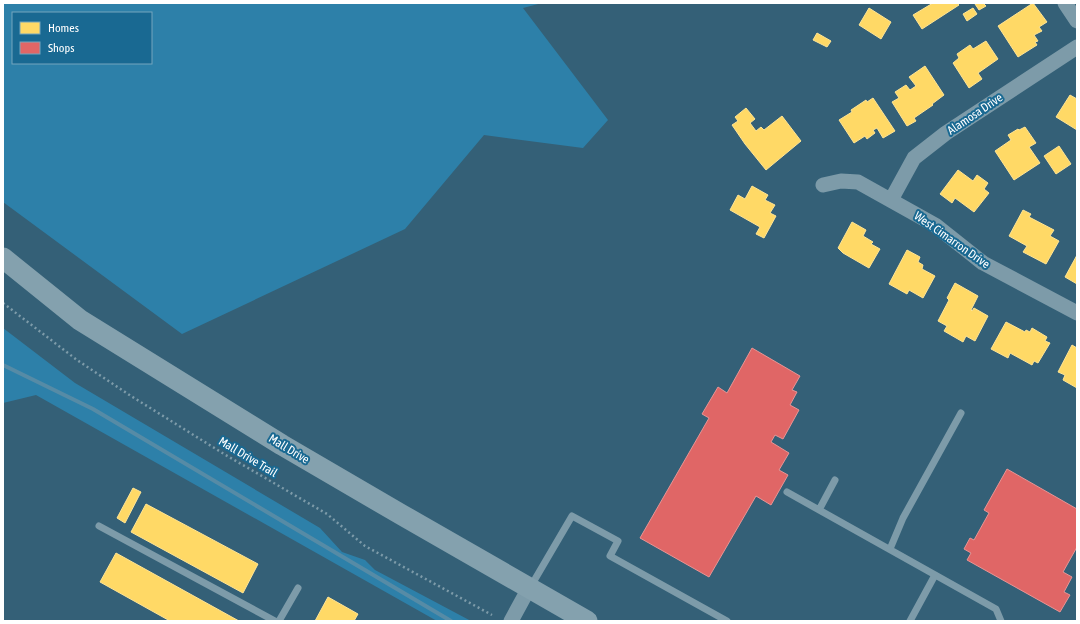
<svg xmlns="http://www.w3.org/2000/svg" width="1080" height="624" viewBox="0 0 1080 624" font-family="'Asap Condensed',sans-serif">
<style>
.green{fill:#2d80a9;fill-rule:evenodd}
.homes{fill:#ffd966;stroke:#ffe494}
.shops{fill:#e06666;stroke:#e99494}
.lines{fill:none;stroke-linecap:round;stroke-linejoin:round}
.stream{stroke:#568ba6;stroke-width:4}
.path{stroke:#7d9ba9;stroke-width:2.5;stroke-dasharray:2 3;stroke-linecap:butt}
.lane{stroke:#7d9ba9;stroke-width:7}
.street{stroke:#7d9ba9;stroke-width:15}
.secondary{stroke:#84a1ae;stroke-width:21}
.labels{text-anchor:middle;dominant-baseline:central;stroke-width:4;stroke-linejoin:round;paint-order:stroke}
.street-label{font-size:12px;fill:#fff;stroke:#196992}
</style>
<rect width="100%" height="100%" fill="#346077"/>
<path class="green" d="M3,3H542L523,8L608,120L583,148L484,135L405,229L182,334L3,202ZM13,13H151V63H13Z
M3,328L75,383L320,528L342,552L365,560L375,570L471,621H437L36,395L3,403Z"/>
<path class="homes" d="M933,3H957L959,5L922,29L913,15Z
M976,3H983L986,6L979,10L975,4Z
M1033,3L1047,22L1039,27L1042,31L1034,35L1038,41L1035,42L1037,45L1018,57L998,26Z
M869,8L891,22L881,39L859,25Z
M973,8L977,14L967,21L963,14Z
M817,33L831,41L827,47L813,40Z
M986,41L998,59L978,73L982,79L969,88L953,63L959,58L957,54L970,45L973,49Z
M925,66L944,95L932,104L933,105L914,118L916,121L907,126L892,102L899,98L895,92L906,85L910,90L916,86L909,77Z
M1070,95L1077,99V130L1056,117Z
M873,98L895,131L883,138L877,128L873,130L875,133L867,139L865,136L854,143L839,120L852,112L851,110L866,100L867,102Z
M746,108L755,119L750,123L756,131L761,127L764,130L782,116L801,141L766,170L745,144L732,125L738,121L735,117Z
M1025,127L1036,143L1029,147L1040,163L1014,180L995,151L1011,140L1008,135L1018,129L1019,130Z
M1059,146L1071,164L1056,174L1044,156Z
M958,170L973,181L977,175L988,183L984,189L989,193L974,212L955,198L952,203L940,194Z
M752,186L768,195L765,200L775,205L770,213L776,216L764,238L756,234L760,227L730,210L738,195L745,199Z
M1023,210L1031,214L1029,217L1054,230L1050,236L1059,241L1046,264L1023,252L1027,246L1009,236Z
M852,222L866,230L863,236L873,242L871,244L880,249L869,268L843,253L838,248Z
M907,250L920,257L918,262L923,265L922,269L935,276L923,298L909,290L907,294L889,284Z
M1077,255V284L1065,277Z
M955,283L978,296L971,310L972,311L974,308L988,316L975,341L966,336L963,342L944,331L947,326L938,321L949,300L947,298Z
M1006,322L1025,332L1026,330L1030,332L1032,328L1047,337L1045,341L1050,343L1038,363L1034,361L1032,365L1010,353L1008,358L991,349Z
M1072,345L1077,348V388L1063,380L1065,375L1058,372Z
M133,488L141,492L125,523L117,518Z
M146,504L258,564L243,593L131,532Z
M116,553L239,621H170L100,582Z
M328,597L358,614L354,621H315Z"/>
<path class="shops" d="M752,348L800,376L792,390L797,392L790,405L799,410L783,439L775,435L771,442L789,453L779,470L788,475L771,505L756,496L709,577L640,538L709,418L702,414L718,387L727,393Z
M1007,469L1077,509V547L1063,572L1072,577L1064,592L1070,595L1060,612L967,560L971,553L964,549L970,538L974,540L989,513L984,510Z"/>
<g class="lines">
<path class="stream" d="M3,365L93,409L451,621"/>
<path class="path" d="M3,303L77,360L131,396L224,454L327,514L365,546L492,615"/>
<path class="lane" d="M787,492L996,609L1001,621
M819,510L835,480
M99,526L275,621
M890,549L903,518L961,413
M531,586L572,516L618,541L610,556L727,621
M279,621L298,588
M910,621L935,575"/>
<path class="street" d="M1065,3L1077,21
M823,185L841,181L858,182L935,225L983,263L1077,313
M891,200L914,158L946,133L1077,47
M511,621L529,588"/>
<path class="secondary" d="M3,258L80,320L282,445L402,515L587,621"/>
</g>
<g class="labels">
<g class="street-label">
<text transform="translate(975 114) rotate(-34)">Alamosa Drive</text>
<text transform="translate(952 240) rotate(35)">West Cimarron Drive</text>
<text transform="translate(289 449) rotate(31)">Mall Drive</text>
<text transform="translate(248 457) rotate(31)">Mall Drive Trail</text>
</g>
</g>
<rect width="1080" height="624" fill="none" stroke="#ffffff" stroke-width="8"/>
<rect x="12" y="12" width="140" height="52" fill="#196992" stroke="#75a5be"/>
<rect x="20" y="22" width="20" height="12" fill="#ffd966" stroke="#75a5be"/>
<text x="48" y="32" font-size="12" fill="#ffffff">Homes</text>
<rect x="20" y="42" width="20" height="12" fill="#e06666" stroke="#75a5be"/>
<text x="48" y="52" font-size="12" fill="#ffffff">Shops</text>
</svg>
